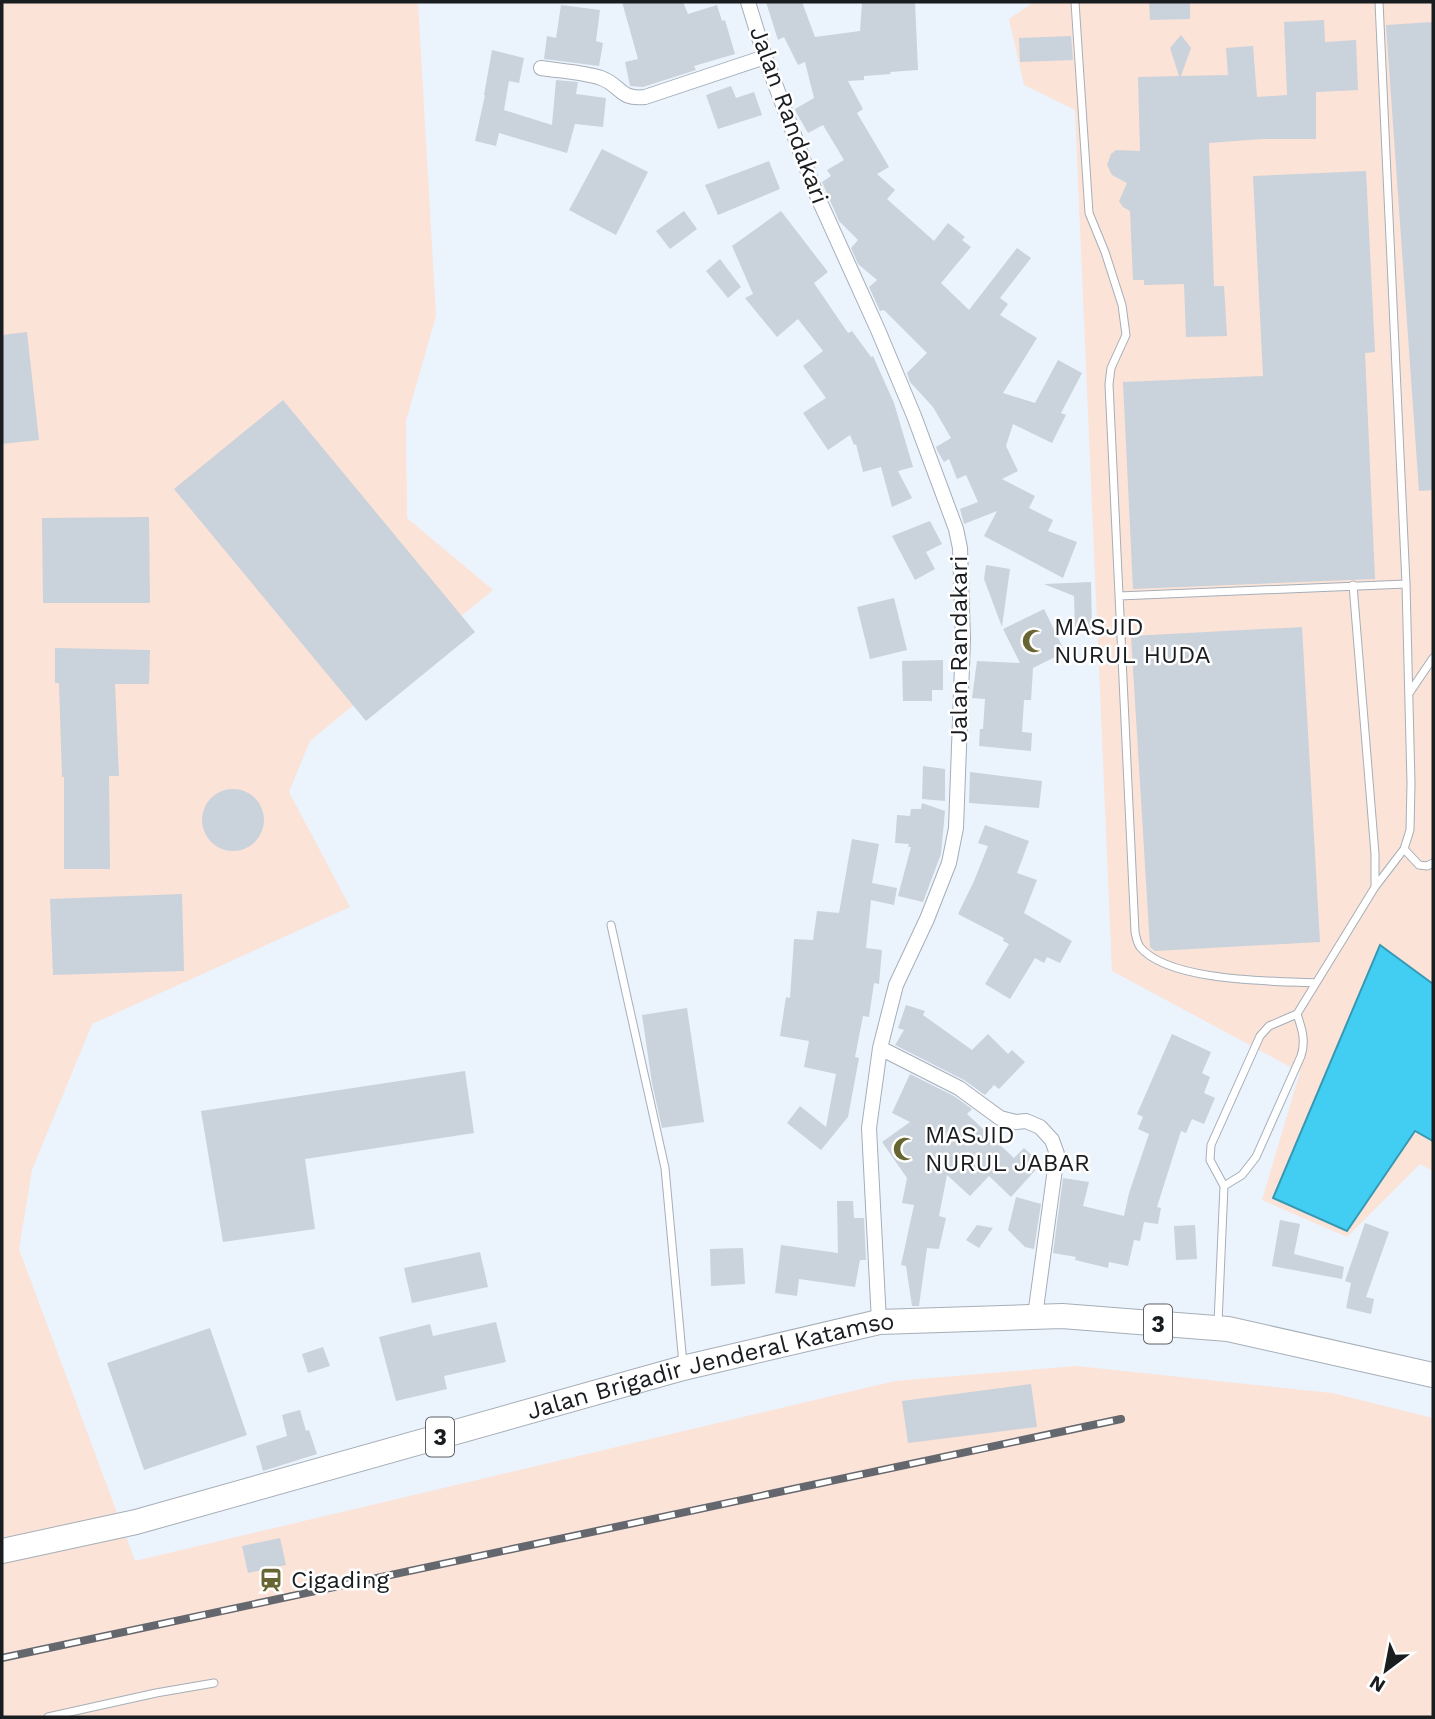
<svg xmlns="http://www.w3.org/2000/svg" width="1435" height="1719" viewBox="0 0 1435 1719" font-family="'Work Sans',sans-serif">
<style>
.industrial{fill:#fbe3d8}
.water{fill:#42cef3;stroke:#3699b4;stroke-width:2}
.building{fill:#cad2db}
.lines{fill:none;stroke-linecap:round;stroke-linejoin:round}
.service-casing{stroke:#a6aeb7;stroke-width:9}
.minor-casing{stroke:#a6aeb7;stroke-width:16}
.trunk-casing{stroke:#a6aeb7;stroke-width:26}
.service{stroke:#fff;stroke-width:7}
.minor{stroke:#fff;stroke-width:14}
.trunk{stroke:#fff;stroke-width:24}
.rail-casing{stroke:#64686e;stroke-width:8}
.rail{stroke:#fff;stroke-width:5;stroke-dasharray:16;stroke-linecap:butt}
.labels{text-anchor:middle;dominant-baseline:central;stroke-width:5;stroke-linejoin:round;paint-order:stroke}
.shield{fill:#fff;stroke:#5f6163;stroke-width:2}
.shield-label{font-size:23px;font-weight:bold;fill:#1a1d20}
.street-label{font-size:24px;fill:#1a1d20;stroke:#fff}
.poi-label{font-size:24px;fill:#1a1d20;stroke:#fff;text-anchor:start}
</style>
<rect width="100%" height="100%" fill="#ebf3fd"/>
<path class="industrial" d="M2,2H418L436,316L406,421L407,518L493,590L310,741L289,792L350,907L92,1024L32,1170L19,1249L135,1561L895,1381L1077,1366L1332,1393L1433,1418V1717H2Z
M1034,2H1433V1171L1420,1164L1347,1237L1262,1200L1300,1072L1112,971L1075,110L1024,85L1009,19Z"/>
<path class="water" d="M1380,945L1433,984V1141L1415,1131L1347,1231L1273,1198Z"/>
<path class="building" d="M622,2H683L688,14L717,5L722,21L725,20L735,54L694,66L696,70L643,87L630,86L625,62L638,59Z
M766,2H802L815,37L860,31L862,2H915L918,70L890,72L891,74L864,76V80L848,81L863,109L857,113L889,167L877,174L895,190L887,199L934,241L948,223L965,237L962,240L971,247L941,283L969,310L1017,248L1031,258L1000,298L1008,304L1000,315L1037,338L1003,393L1035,403L1058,360L1082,373L1061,413L1066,415L1052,443L1013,424L1006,446L1018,471L1002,479L1035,496L1029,508L1053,520L1048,531L1077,542L1063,578L984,536L997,511L964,524L960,509L978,502L966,475L957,479L949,459L944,462L938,452L936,447L951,438L933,407L910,382L907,373L927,353L884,310L880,311L869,287L877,280L858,264L851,248L858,240L839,221L822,182L831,176L827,170L844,160L823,125L808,133L796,112L795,109L814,98L805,62L798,65L784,37L778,40Z
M1149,2H1190V19L1150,20Z
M561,5L600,10L596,41L603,43L599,66L544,59L547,36L556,38Z
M1324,20L1325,42L1356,40L1358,90L1316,92V139H1262L1209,143L1214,286H1224L1227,336L1186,337L1184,284L1144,285V280H1133L1130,211L1123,207L1119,201L1127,183L1112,175L1107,165L1111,154L1116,150L1140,151L1138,77L1179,76L1170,48L1181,35L1191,48L1181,76L1228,75L1226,48L1253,46L1257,97L1287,95L1284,22Z
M1433,22V490L1419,491L1386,25Z
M1071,36L1073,60L1020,62L1019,38Z
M492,50L524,58L519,83L509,81L504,110L552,125L556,80L578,82L576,94L606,98L603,127L575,124L567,153L499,133L496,146L475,141L485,95H484Z
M731,86L736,98L754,92L762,115L718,129L706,95Z
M602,149L648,172L616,235L569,210Z
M769,161L780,189L718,215L705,185Z
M1366,171L1375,352L1365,353L1375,579L1133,589L1123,382L1263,376L1253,176Z
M684,211L697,229L670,249L656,231Z
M781,211L828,272L814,283L848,333L852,331L871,357L873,356L894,403L913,467L898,471L912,498L892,507L881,467L863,472L856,444L854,445L850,435L828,450L803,413L826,398L803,366L823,351L798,319L777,337L745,298L753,294L732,246Z
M720,259L741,287L728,298L706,271Z
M27,332L39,440L2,444V335Z
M283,400L475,632L366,721L174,489Z
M149,517L150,603H43L42,518Z
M930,521L942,544L926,552L935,569L915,580L892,536Z
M986,565L1010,569L1002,627L984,579Z
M1091,582L1092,632H1075L1074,596L1044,584Z
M894,598L907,650L870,659L857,607Z
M1044,609L1065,652L1033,668L1031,700H1024L1022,732L1032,733L1031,751L979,746L980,729H983L985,699L972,698L977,661L1020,663L1003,629Z
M1302,627L1320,942L1155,951L1150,947L1131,636Z
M55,648L150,650L149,684H115L119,776H109L110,869H64V777H62L59,683H55Z
M943,660V690H932V701H903L902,661Z
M923,766L945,769V801L922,799Z
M970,772L1042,781L1039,808L969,803Z
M202 820a31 31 0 1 1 62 0a31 31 0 1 1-62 0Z
M922,803L945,811L941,854L923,902L898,896L911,847H908L909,844L895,843L897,815L910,816L911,809H921Z
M985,825L1029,841L1017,873L1037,880L1024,913L1072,941L1060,963L1047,957L1044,963L1035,958L1010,999L985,984L1009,944L1003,941L1004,938L958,914L974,881L988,846L978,843Z
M852,839L879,844L872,883L897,888L894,905L871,900L866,948L882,950L879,984L874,983L869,1017L863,1016L855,1057L859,1058L848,1117L821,1150L787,1123L800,1106L826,1127L836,1074L804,1067L809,1041L780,1036L786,997L790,998L794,939L813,940L817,911L839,913Z
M182,894L184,971L53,975L50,899Z
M906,1005L925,1011L923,1015L972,1050L988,1034L1008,1054L1012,1050L1025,1062L999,1089L994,1085L985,1095L964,1080L895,1045L904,1030L898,1028Z
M687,1008L704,1122L662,1128L652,1083L642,1015Z
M1172,1034L1211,1052L1202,1073L1210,1077L1204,1093L1215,1098L1204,1124L1192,1119L1186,1133L1181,1131L1157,1207L1161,1208L1158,1224L1144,1222L1140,1241L1134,1240L1128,1266L1109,1262L1108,1268L1075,1260L1076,1257L1053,1253L1063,1178L1089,1182L1083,1206L1124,1216L1129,1193L1149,1134L1138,1129L1143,1117L1137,1114Z
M465,1071L474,1133L305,1159L315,1229L223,1242L201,1111Z
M910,1074L954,1096L972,1109L967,1114L1014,1158L1024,1148L1041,1164L1011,1197L989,1176L970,1196L947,1175L939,1216L946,1218L939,1249L927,1248L919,1306H912L906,1266L901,1265L914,1205L902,1203L907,1178L882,1142L910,1122L892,1113Z
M1016,1197L1041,1204L1034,1249L1025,1247L1008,1230Z
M837,1201H853L854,1218H864L866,1260H860L855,1287L799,1279L797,1296L775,1293L781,1245L838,1253Z
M1280,1220L1300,1224L1294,1254L1344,1267L1342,1279L1272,1266Z
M1365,1223L1389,1232L1366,1297L1374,1299L1371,1314L1346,1308L1351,1283L1345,1281Z
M977,1225L993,1228L979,1248L966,1240Z
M1195,1225L1197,1259L1176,1260L1174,1226Z
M743,1248L745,1284L711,1286L710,1249Z
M480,1252L488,1287L412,1303L404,1268Z
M496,1322L506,1362L444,1376L447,1389L396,1401L379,1337L430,1324L433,1336Z
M210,1328L247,1435L144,1470L107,1363Z
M323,1347L330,1366L308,1373L302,1354Z
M1031,1384L1037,1427L908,1443L902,1401Z
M300,1410L306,1431L309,1430L317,1454L263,1471L256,1446L287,1436L282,1415Z
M280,1538L286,1565L248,1573L242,1546Z"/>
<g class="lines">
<g class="service-casing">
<path id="service" d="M1075,2L1089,213L1105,252L1122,305L1126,335L1111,368L1109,384L1135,932C1136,937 1137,943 1140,947C1169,982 1274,981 1316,983
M1119,596L1406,584
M1410,692L1433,658
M1404,849L1419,865L1427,866L1433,863
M1375,887L1404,849L1410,830L1411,783L1406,584L1379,2
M611,925L665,1168L683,1364
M1224,1186L1242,1175L1256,1157L1301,1056C1306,1041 1302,1029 1297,1014
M1218,1323L1224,1186L1210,1160L1211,1145L1260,1036L1269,1026L1297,1014L1375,887V854L1353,585
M48,1717L156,1693L214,1683"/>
</g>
<g class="minor-casing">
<path id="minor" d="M748,2L765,57L815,191L878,330L914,416L956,529L960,548L963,639L956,828L949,863L927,919L896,985L880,1048L869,1128L879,1322
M541,68C560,71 583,72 601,78C621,85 619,100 645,97L765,57
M880,1048L959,1088L1000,1118L1016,1122L1026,1121L1040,1127L1052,1140L1057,1154L1035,1316"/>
</g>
<g class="trunk-casing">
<g id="trunk">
<path id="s1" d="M2,1551L136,1522L683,1368L879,1322L1062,1316L1228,1329L1433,1375"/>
</g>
</g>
<use href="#service" class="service"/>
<use href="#minor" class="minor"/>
<use href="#trunk" class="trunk"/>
<g class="rail-casing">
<path id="rail" d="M2,1658L1121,1419"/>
</g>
<use href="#rail" class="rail"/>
</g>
<defs>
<g id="mosque-bare" transform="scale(1.89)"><path d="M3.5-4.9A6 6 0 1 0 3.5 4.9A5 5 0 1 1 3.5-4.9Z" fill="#676531" stroke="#fff" stroke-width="2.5" paint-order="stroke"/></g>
<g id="station-bare" transform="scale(1.89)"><path d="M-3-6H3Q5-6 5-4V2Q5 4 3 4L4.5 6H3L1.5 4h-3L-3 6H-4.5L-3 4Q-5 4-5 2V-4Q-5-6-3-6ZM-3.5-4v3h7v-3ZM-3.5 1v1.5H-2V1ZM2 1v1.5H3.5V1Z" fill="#676531" stroke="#fff" stroke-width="2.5" paint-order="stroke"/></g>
</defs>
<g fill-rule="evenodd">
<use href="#mosque-bare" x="1034" y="641"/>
<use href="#mosque-bare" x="905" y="1149"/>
<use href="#station-bare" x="271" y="1580"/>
</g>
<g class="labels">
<g class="shield">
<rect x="1144" y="1304.5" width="28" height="39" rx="5"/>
<rect x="426" y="1417.5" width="28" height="39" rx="5"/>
</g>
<g class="shield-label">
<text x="1158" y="1324">3</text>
<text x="440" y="1437">3</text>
</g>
<g class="street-label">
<text transform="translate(789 115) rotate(70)">Jalan Randakari</text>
<text transform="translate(959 649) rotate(-90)">Jalan Randakari</text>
<text stroke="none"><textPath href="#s1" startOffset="733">Jalan Brigadir Jenderal Katamso</textPath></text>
</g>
<g class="poi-label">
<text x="1054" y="627">MASJID<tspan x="1054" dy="28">NURUL HUDA</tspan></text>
<text x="925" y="1135">MASJID<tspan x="925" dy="28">NURUL JABAR</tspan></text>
<text x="291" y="1580">Cigading</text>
</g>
</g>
<rect width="1435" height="1719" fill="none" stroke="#1a1d20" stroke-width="7"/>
<g transform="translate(1386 1670) rotate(212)" stroke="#ffffff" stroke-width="5" paint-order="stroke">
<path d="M0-5L12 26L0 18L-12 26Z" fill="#1a1d20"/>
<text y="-10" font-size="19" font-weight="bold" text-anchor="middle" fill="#1a1d20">N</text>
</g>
</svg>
